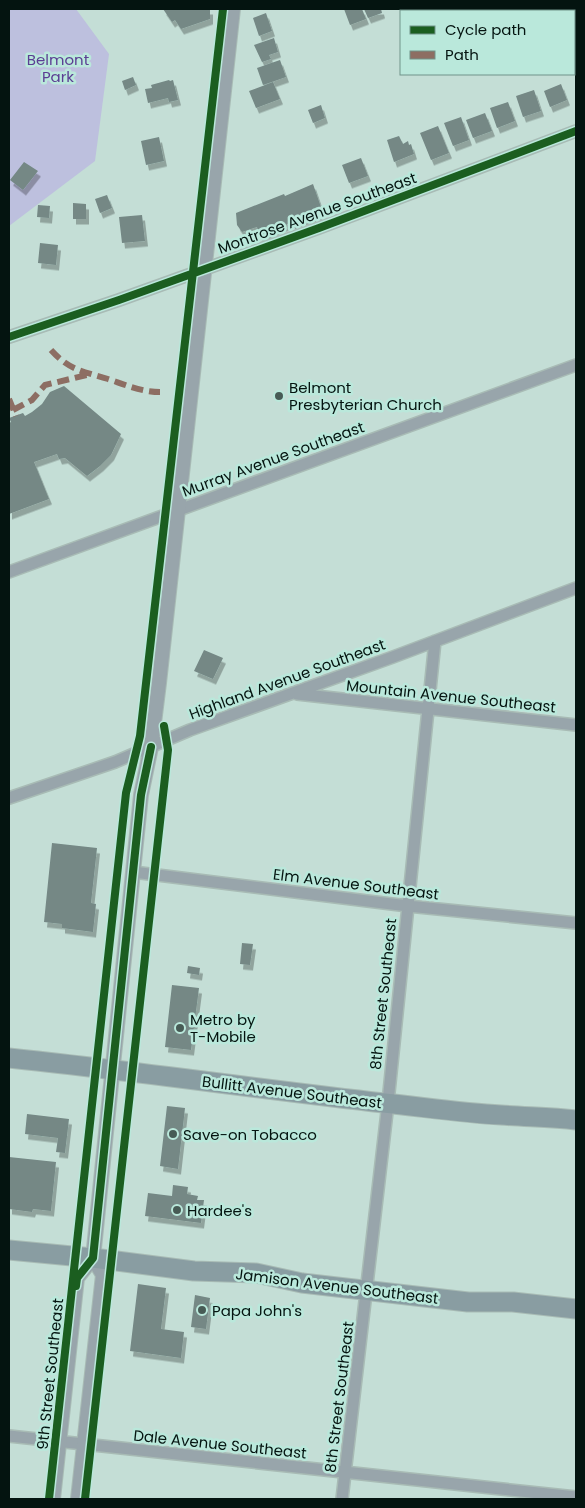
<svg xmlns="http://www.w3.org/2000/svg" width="585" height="1508" viewBox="0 0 585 1508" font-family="Poppins,sans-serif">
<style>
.green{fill:#bdc0de}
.building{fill:#748885;filter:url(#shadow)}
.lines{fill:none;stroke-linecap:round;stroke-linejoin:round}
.minor-casing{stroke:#a8bbb5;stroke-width:14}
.tertiary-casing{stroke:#a8bbb5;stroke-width:16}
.primary-casing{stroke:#a8bbb5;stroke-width:21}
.minor{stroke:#98a5ab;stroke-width:11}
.tertiary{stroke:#98a5ab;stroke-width:14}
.primary{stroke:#899da2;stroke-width:19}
.quiet{stroke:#8d6e63;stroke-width:6;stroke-dasharray:12 6;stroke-linecap:butt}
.cycleway-casing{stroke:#bae8db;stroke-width:11}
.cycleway{stroke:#1b5e20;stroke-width:8}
.poi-dot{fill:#475b55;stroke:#bae8db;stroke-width:2}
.labels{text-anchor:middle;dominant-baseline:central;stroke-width:5;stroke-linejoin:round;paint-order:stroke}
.park-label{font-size:15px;fill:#5b3e93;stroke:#bae8db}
.street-label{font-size:15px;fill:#041410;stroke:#bae8db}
.poi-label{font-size:15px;fill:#041410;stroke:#bae8db;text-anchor:start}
</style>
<defs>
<filter id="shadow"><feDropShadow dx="3" dy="5.5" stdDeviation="0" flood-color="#0004"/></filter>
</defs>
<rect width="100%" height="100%" fill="#c4ded6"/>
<path class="green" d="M9,9H76L109,54L95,161L9,226Z"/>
<path class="building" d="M163,9H210V19L181,29L175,20L172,22Z
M344,9H362L366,19L350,25Z
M364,9H381L382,13L368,18Z
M266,13L272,31L259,36L253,18Z
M274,38L278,52L269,55L271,59L262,62L254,45Z
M280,60L286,77L263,85L257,68Z
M133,77L136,85L125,90L122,81Z
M169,80L170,81L173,80L178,100L169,102L168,98L148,103L145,89L152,88L151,85Z
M273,82L280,99L256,108L249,91Z
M561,84L567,100L550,107L544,91Z
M534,90L541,111L523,117L516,96Z
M508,102L515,121L497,128L490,108Z
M321,105L325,118L313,123L308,110Z
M485,113L492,131L473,138L466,120Z
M461,117L469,140L453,146L444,123Z
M438,126L449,153L431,160L420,133Z
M399,136L403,144L408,141L409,145L411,144L414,154L394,162L387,140Z
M159,137L164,161L146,165L141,141Z
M361,158L368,176L349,183L342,165Z
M24,162L38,171L23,190L10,180Z
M313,184L323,213L292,224V222L260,237L257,227L242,232L237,225L236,213L284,194L285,196Z
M107,195L112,208L100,213L95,199Z
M73,203L86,204V219H73Z
M38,205L50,206L49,218L37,217Z
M142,215L145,241L122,243L119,217Z
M40,243L58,245L56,265L38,263Z
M64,386L121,434L111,455L100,466L87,476L65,458L59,459L57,454L34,462L49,499L9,514V423L11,422L9,418L23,413L25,416L32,412L42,404L50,392Z
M204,650L223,658L213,679L194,671Z
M52,843L97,848L91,903L96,904L93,932L62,928V924L44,922Z
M242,943L253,944L250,965L240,964Z
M188,966L200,968L199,975L187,973Z
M172,985L199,988L191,1050L165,1047Z
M167,1106L185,1108L178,1169L160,1166Z
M27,1114L69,1119L65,1153L56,1152L58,1138L25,1134Z
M9,1157L56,1162L51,1211L33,1209L32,1212L9,1209Z
M173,1185L188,1187L187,1194L198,1196L197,1200H204L201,1223L145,1216L148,1193L172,1196Z
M138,1284L166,1288L161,1329L184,1332L181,1358L130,1351Z
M195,1295L210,1298L206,1329L191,1327Z"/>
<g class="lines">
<g class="minor-casing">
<path id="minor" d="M9,337L119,300L319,228L576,131
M9,572L576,365
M297,694L576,725
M9,798L115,762L190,730L393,657L576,588
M133,872L408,906L576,923
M9,1436L576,1497
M342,1499L387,1112L435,641"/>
</g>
<g class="tertiary-casing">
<path id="tertiary" d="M53,1499L77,1278L93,1258L141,795L151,747L159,683L233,9
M78,1499L103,1275L93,1258"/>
</g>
<g class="primary-casing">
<path id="primary" d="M9,1058C134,1071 259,1089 384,1103C423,1107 462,1113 501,1115C526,1117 551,1117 576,1120
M9,1250L93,1258L194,1271L256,1273L302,1283L468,1302H513L576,1309"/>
</g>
<use href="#minor" class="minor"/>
<use href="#tertiary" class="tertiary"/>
<use href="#primary" class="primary"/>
<path class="quiet" d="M51,350C70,371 83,371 108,379C126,385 142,392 160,392
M9,399L16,416
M13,410L32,400L45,385L87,375"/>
<g class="cycleway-casing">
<path id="cycleway" d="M9,337L119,300L319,228L576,131
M76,1286L77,1278L93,1258L141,795L151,747
M49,1499L126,793L140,736L223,9
M85,1499L168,750L164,726"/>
</g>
<use href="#cycleway" class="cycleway"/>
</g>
<g class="poi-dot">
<circle cx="279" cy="396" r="5"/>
<circle cx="180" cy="1028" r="5"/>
<circle cx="173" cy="1134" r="5"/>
<circle cx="177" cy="1210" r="5"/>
<circle cx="202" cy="1310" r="5"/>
</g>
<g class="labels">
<g class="park-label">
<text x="58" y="59">Belmont<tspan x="58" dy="17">Park</tspan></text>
</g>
<g class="street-label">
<text transform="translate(317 213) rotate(-20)">Montrose Avenue Southeast</text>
<text transform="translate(273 459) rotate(-20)">Murray Avenue Southeast</text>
<text transform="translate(287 679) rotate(-20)">Highland Avenue Southeast</text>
<text transform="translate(451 696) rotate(6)">Mountain Avenue Southeast</text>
<text transform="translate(356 884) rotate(7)">Elm Avenue Southeast</text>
<text transform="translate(383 994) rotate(-84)">8th Street Southeast</text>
<text transform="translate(292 1092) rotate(7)">Bullitt Avenue Southeast</text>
<text transform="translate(337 1286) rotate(7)">Jamison Avenue Southeast</text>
<text transform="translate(50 1374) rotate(-84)">9th Street Southeast</text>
<text transform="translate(339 1397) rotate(-83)">8th Street Southeast</text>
<text transform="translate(220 1444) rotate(6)">Dale Avenue Southeast</text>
</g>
<g class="poi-label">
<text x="289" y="387">Belmont<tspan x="289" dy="17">Presbyterian Church</tspan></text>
<text x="190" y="1019">Metro by<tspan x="190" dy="17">T-Mobile</tspan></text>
<text x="183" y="1134">Save-on Tobacco</text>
<text x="187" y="1210">Hardee's</text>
<text x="212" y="1310">Papa John's</text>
</g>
</g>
<rect width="585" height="1508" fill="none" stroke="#041410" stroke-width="20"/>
<rect x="400" y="10" width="175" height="65" fill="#bae8db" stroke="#71938a"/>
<rect x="410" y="26" width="25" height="8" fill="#1b5e20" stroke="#71938a"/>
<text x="445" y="35" font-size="15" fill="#041410">Cycle path</text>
<rect x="410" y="51" width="25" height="8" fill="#8d6e63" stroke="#71938a"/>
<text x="445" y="60" font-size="15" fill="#041410">Path</text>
</svg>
